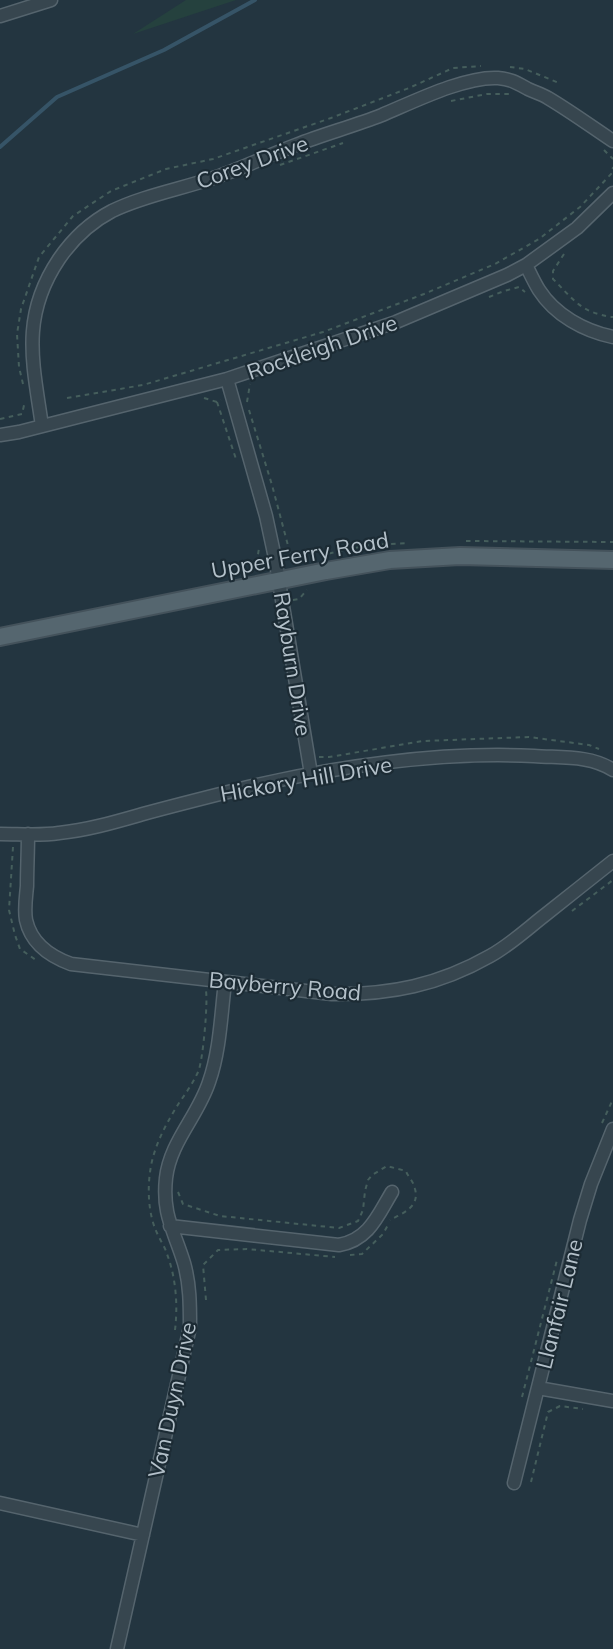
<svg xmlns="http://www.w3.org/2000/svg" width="613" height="1649" viewBox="0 0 613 1649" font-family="Mulish,sans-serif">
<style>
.green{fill:#25413e}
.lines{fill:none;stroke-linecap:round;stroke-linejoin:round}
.stream{stroke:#365467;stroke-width:4}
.minor-casing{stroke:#55646d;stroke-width:15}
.major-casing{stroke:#44525b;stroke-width:20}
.path{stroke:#455e5c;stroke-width:2;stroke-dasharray:4.5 4.5;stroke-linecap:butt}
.minor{stroke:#37464f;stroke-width:12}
.major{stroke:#55666f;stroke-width:16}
.labels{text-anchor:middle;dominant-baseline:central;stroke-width:4.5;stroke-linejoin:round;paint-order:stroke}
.street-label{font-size:22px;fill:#b4c1ca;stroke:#1c2b34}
</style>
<rect width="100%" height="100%" fill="#233540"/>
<path class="green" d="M186,0H236L133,34Z"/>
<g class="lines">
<path class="stream" d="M0,147L57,97L164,50L255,0"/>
<g class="minor-casing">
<path id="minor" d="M0,16L51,0
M526,265C530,273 534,282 539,290C555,315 584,331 613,337
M227,379L266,516L275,558L311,774
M42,426C33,363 20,317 59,259C72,240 91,222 112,211C145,195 182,189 216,177C243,168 269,155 296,145C324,134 354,126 382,115C413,102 465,76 498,78C511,79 517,83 528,89C534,92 542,94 548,98C570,111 592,127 613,141
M0,435L19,432L227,379L396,322L507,275L526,265L577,228L613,193
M0,834C20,834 40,836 59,833C88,830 115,822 143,814C176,805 208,797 240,789C331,767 440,751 534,756C561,758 590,755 613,770
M28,834C28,852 27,869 27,886C26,897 24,909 26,920C31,943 49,956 71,964L332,994C390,995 439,985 490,956C510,945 527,929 545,915C568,897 590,879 613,861
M170,1226L339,1245C369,1240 378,1215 392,1192
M538,1388L613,1401
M514,1483L580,1220L591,1184L613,1129
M0,1503L143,1535
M117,1649L190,1327C190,1305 190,1284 184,1263C174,1230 162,1215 166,1178C170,1142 198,1116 209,1082C220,1051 221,1015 225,982"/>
</g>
<g class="major-casing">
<path id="major" d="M0,637L326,571L390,560L460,556L613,560"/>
</g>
<path class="path" d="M510,67L525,69L559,83
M451,101L487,94H511
M604,150L613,159
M280,165L343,143
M564,254L553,271V279C574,300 581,313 613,317
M489,297L504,291L519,287L525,292
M23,384L19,367L17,334L21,309L39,257L73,216L111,191L166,169L213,159L331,118L409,88L453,68L481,66
M67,398L143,385L323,332L424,294L495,264L539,239L580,207L612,173L613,167
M204,398L217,402L221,400
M217,402L236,459
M247,402L250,384
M249,410L272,485L290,553L308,558L369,545L409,543
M0,419L22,414L25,401
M466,541L613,542
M259,572L257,561L259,548
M293,600L299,599L307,590
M319,757H329L423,741L529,737L589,745L599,749
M13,847L9,910L15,935L20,949L36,960
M572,911L613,880
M602,1123L613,1099
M178,1192L183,1204L220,1216L339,1228L358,1221L363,1210L365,1191L368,1180L372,1175L387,1166L406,1171C408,1177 414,1182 415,1189C420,1207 403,1213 390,1220
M350,1255L362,1254L383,1234L388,1225
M206,1300L203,1265L218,1250L247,1249L335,1257
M175,1330C178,1305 176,1278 167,1254C165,1247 160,1240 157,1233C148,1214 147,1187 151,1166C155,1144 167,1122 179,1103C186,1093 193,1083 198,1072C203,1062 208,1002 206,991
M522,1397L557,1260
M531,1482L548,1412L560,1406L583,1409"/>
<use href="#minor" class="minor"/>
<use href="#major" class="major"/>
</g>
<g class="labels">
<g class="street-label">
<text transform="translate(252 162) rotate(-20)">Corey Drive</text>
<text transform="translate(322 347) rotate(-19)">Rockleigh Drive</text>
<text transform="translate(300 555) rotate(-10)">Upper Ferry Road</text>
<text transform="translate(293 664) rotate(81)">Rayburn Drive</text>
<text transform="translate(306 779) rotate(-10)">Hickory Hill Drive</text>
<text transform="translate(285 986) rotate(5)">Bayberry Road</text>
<text transform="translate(559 1304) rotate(-76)">Llanfair Lane</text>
<text transform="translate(172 1400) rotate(-78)">Van Duyn Drive</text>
</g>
</g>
</svg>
